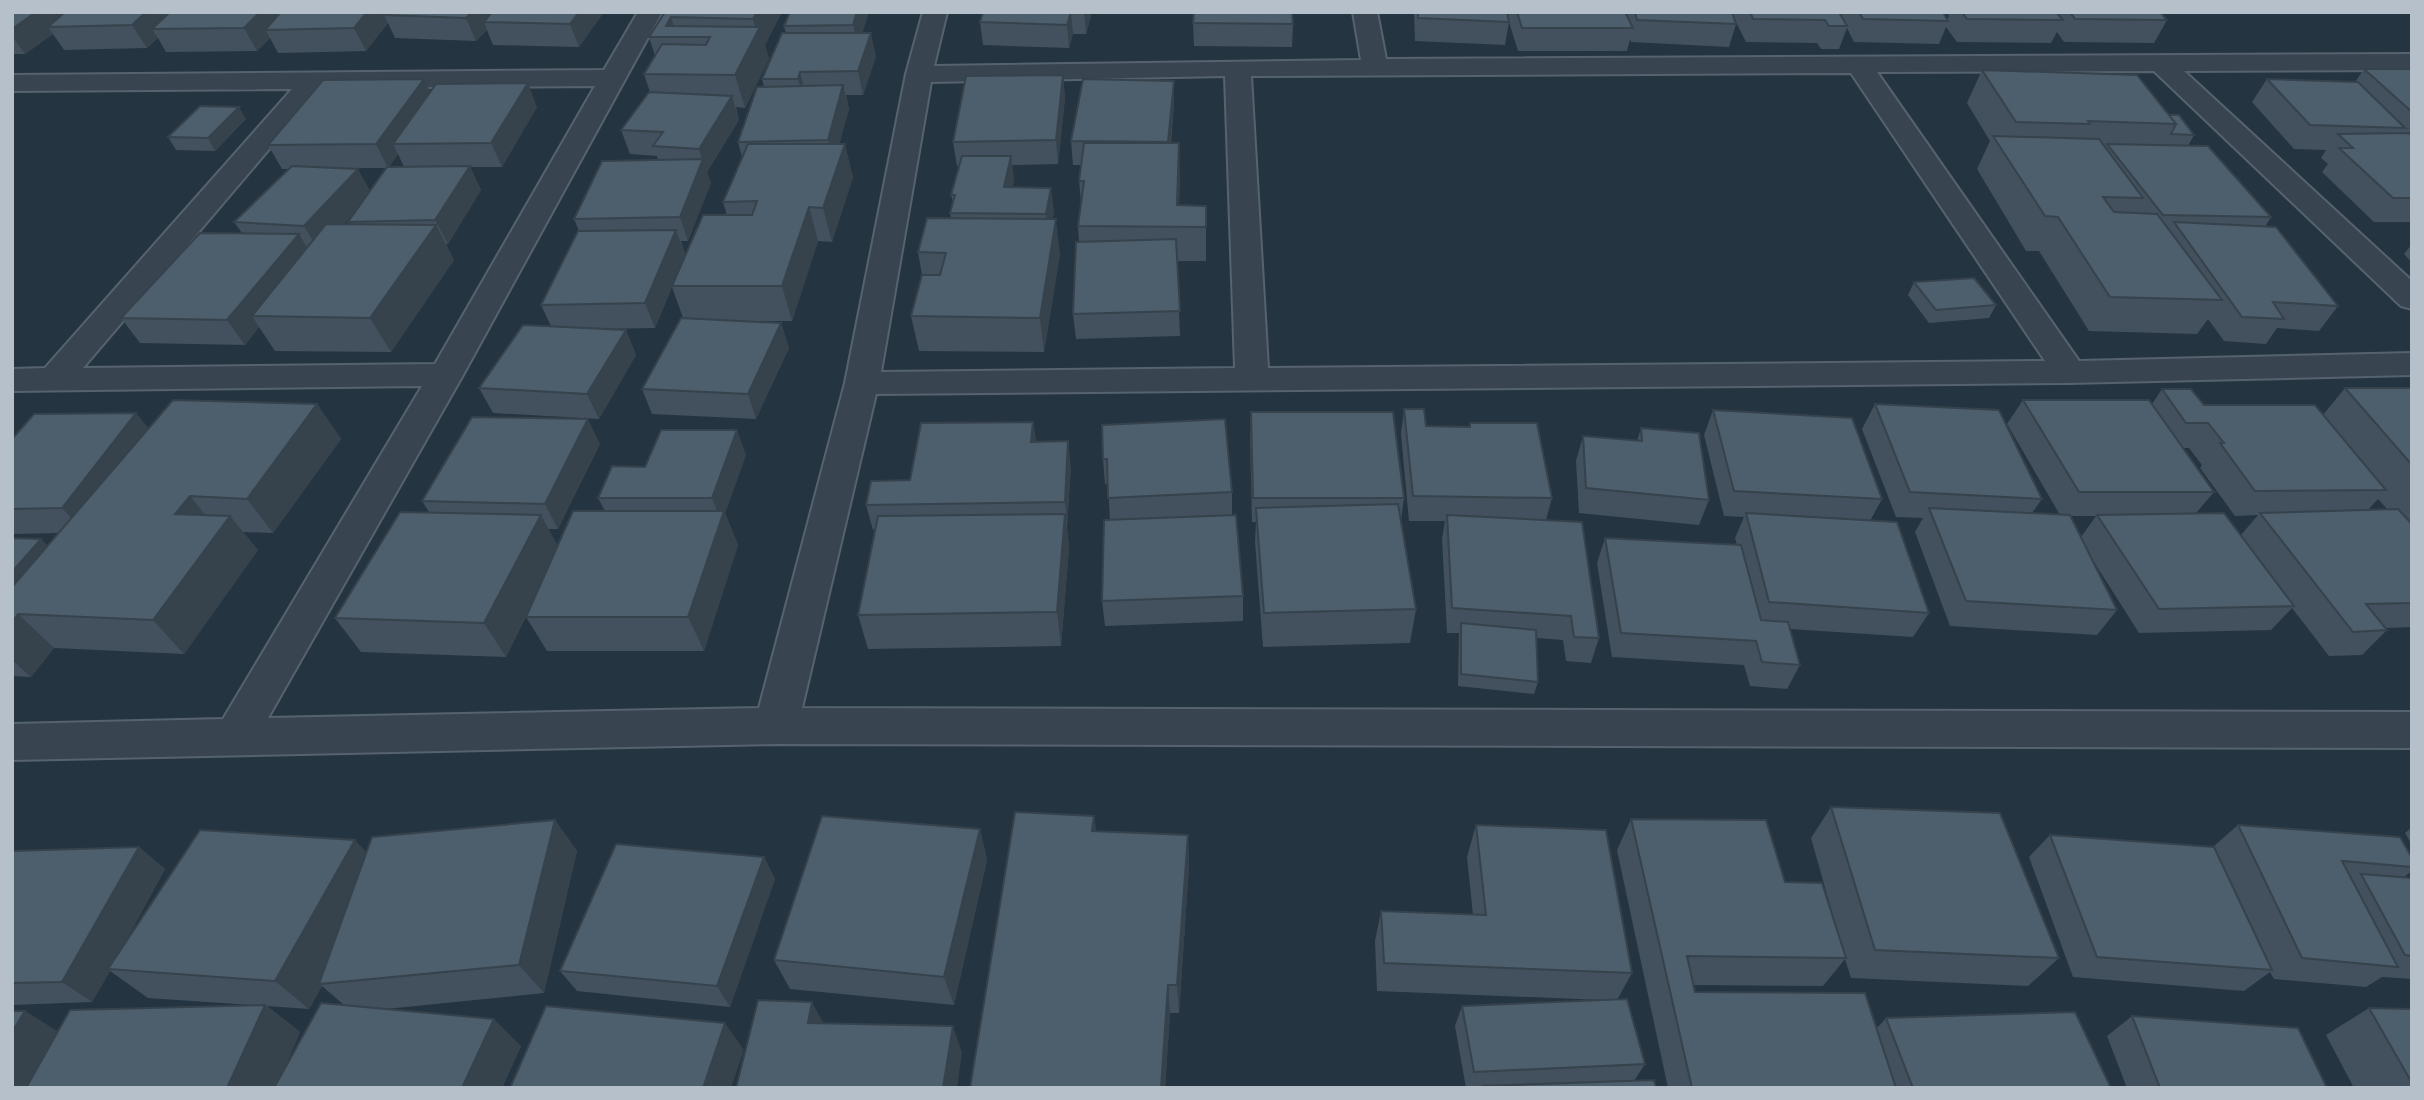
<svg xmlns="http://www.w3.org/2000/svg" width="2424" height="1100" viewBox="0 0 2424 1100" font-family="Ubuntu,sans-serif">
<style>
.lines{fill:none;stroke-linecap:round;stroke-linejoin:round}
.minor-casing{stroke:#56636e;stroke-width:4}
.minor{fill:#384550;fill-rule:evenodd}
.wall{fill:#42515d;fill-rule:evenodd}
.shaded-wall{fill:#36424c}
.building{fill:#4d5e6c;stroke:#36424c;stroke-width:2}
</style>
<rect width="100%" height="100%" fill="#243441"/>
<g class="lines">
<g class="minor-casing">
<path id="minor" d="M638,12H662L463,375L268,718L759,708L845,383L906,74L923,12H947L934,66L1361,60L1353,12H1377L1386,59L2412,54V70L2184,71L2412,281V309L2401,306L2154,71L1877,72L2079,361L2412,353V375L2069,383L876,394L802,708L2412,712V748L776,744L12,760V724L223,719L422,386L12,391V369L45,368L292,89L12,91V75L604,70ZM1851,73L2045,361L1268,368L1251,76ZM1225,76L1235,368L881,372L931,82ZM595,86L435,364L83,368L321,88Z"/>
</g>
<use href="#minor" class="minor"/>
</g>
<path class="wall" d="M12,12H604L579,47L493,45L487,30L476,41L395,38L388,23L366,51L278,53L270,38L257,51L166,52L158,38L147,48L64,50L53,34L25,54H12Z
M665,12H782L765,45L769,59L745,108L736,107L739,120L707,172L711,183L688,241H681L685,254L727,215L723,202L742,157L738,142L764,87L762,79L786,33L784,26L790,12H869L862,33L876,56L863,95H846L849,109L839,144L853,177L832,242L818,241L792,321H739L781,323L789,348L756,419L652,414L642,389L683,318L672,287L655,328L598,329L626,330L636,355L599,419L493,413L479,388L551,326L541,305L579,231L574,219L658,160L657,156L630,154L621,130L650,92L644,74L655,56L649,37Z
M983,12H1092L1086,34H1073L1069,48L983,45L980,22Z
M1414,12H1943L1947,19L1949,16L1946,12H2160L2167,20L2154,43L2064,42L2057,32L2051,43L1957,42L1946,27L1939,44L1854,42L1847,28L1839,49H1821L1817,43L1746,42L1733,16L1736,24L1729,47L1631,42L1630,39L1627,51H1518L1509,22L1505,45L1415,41Z
M1193,23L1293,24L1292,47L1194,46Z
M2364,69H2412V222H2374L2322,172L2328,164L2321,158L2326,150L2294,149L2252,102L2267,79L2355,82Z
M1982,70L2169,115L2194,135L2188,146L2271,217L2265,227L2338,306L2319,331L2277,328L2266,344L2224,341L2208,319L2197,334L2089,331L2039,251H2026L1977,169L1990,141L1967,103Z
M1063,75L1065,98L1058,164L1012,165L1014,180L1012,187L1054,212L1052,219L1060,254L1044,352L919,351L911,316L922,275L918,252L951,218L950,213L953,202L951,195L959,166H957L953,142Z
M1174,81V104L1171,143L1180,176L1179,205L1206,206V261H1177L1180,336L1076,339L1073,314L1079,242L1078,226L1081,202L1079,181L1081,165H1073L1071,141Z
M430,92L537,107L502,167H470L481,190L448,244H446L454,260L391,352L275,351L259,327L245,345L140,343L121,318L242,233L234,222L289,169H282L268,145ZM398,154L404,167H389ZM335,168H386L370,191ZM356,210L348,222L350,224H343Z
M246,119L215,151L176,150L168,137Z
M2412,244V263L2404,254Z
M1914,282L1996,305L1989,318L1929,323L1908,295Z
M2345,388H2412V521H2409L2412,524V627L2385,628L2387,630L2362,655L2329,656L2292,608L2271,630L2139,633L2092,559L2117,610L2097,635L1950,626L1915,532L1923,518L1896,517L1862,429L1875,404L2042,499L2032,513L2060,515L2007,424L2023,400L2152,404L2162,389L2204,405L2323,415ZM2183,448H2189L2202,465L2200,468L2235,516L2258,515L2241,535L2196,513L2214,492ZM2378,499L2387,509L2368,510ZM2071,516H2096L2081,537Z
M317,404L341,439L273,533L243,532L258,550L184,654L54,648L31,677L12,676V538L48,545L58,533L12,534V438L136,413L148,428Z
M1404,409L1426,426L1469,427L1470,423L1552,498L1546,520L1599,638L1591,663L1566,661L1563,640L1537,638L1538,682L1534,694L1458,686L1459,633H1447L1442,539L1445,521H1409L1401,434Z
M1713,410L1882,499L1870,521L1929,613L1913,637L1790,629L1800,665L1787,689L1750,686L1744,665L1612,657L1597,563L1605,538L1737,545L1735,538L1744,517L1724,516L1704,435Z
M1251,412L1404,498L1401,521L1416,609L1410,643L1263,647L1255,542L1256,522H1252L1250,437Z
M1033,422L1036,442L1071,466L1067,527L1069,548L1061,646L868,649L858,615L875,529L873,530L866,505L910,480Z
M1102,425L1232,492V516L1243,596V621L1105,626L1102,601L1110,520L1108,484H1105L1103,459Z
M1641,428L1709,500L1699,525L1579,513L1576,461L1583,436L1637,441Z
M600,444L558,529H548L558,546L605,511L598,498L645,467L746,455L725,513L738,545L704,651H547L526,617L529,610L506,657L361,652L335,618L429,512L422,501Z
M1831,807L2059,958L2028,986L1851,978L1845,959L1823,986L1694,985L1695,992L1877,1028L1886,1018L2111,1088H1668L1617,850L1631,819L1833,916L1811,838Z
M1094,816L1096,831L1188,835L1189,866L1179,1013H1170L1165,1088H970Z
M555,820L577,851L544,993L386,1009L521,1046L502,1088H12L25,1011L58,1032L251,1005L148,998L110,971L92,1002L12,1005V851L139,847L165,869L121,950L366,852ZM322,986L344,1005L285,1067L300,1032L267,1006L309,1009Z
M1476,825L1632,973L1617,1000L1645,1064L1634,1081L1656,1088H1466L1455,1026L1462,1006L1603,1000L1377,991L1375,941L1381,911L1473,915L1467,857Z
M2238,825L2412,858V871L2404,877L2412,878V979L2382,977L2366,987L2274,979L2270,972L2244,991L2073,977L2029,857L2050,835L2213,847Z
M2412,827V845L2405,833Z
M980,829L987,860L954,1005L790,989L774,960Z
M764,857L775,879L730,1007L577,991L560,971Z
M2369,1008L2412,1009V1088H2354L2326,1035Z
M2132,1016L2327,1088H2127L2107,1036Z"/>
<path class="shaded-wall" d="M36,12H82L48,27L53,34L25,54L12,36V29Z
M146,12H183L152,29L158,38L147,48L132,25Z
M260,12H293L265,30L270,38L257,51L244,28Z
M367,12H397L384,15L388,23L366,51L354,28Z
M472,12H503L484,22L487,30L476,41L466,18Z
M579,12H604L579,47L570,24Z
M757,12H782L765,45L769,59L745,108L735,75L757,33L753,19Z
M857,12H869L858,48L853,25Z
M1071,12L1073,34L1069,48L1067,25Z
M1084,12H1092L1086,34Z
M671,17L677,37L666,26Z
M871,33L876,56L863,95L858,71Z
M800,72L806,95L804,102L798,79Z
M1063,75L1065,98L1058,164L1056,140Z
M424,79L435,102L393,144L398,154L388,168L376,144Z
M1174,81V104L1168,166V142Z
M528,83L537,107L502,167L491,143Z
M843,85L849,109L834,164L828,140Z
M732,96L739,120L707,172L711,183L688,241L680,217L702,160L699,149Z
M239,107L246,119L215,151L208,138Z
M1179,143L1180,176L1178,226L1177,205Z
M845,144L853,177L832,242L823,208Z
M1011,156L1014,180L1007,212L1004,187Z
M470,166L481,190L448,244L435,220Z
M358,169L372,194L319,251L304,226Z
M1051,188L1054,212L1049,239L1046,214Z
M809,207L818,241L792,321L782,286Z
M1056,219L1060,254L1044,352L1040,318Z
M436,225L454,260L391,352L370,318Z
M676,230L685,254L655,328L645,303Z
M299,234L314,259L252,316L259,327L245,345L227,320Z
M781,323L789,348L756,419L748,394Z
M626,330L636,355L599,419L587,394Z
M317,404L341,439L273,533L247,499Z
M136,413L156,438L85,533L62,508Z
M588,419L600,444L558,529L545,504Z
M1033,422L1036,447L1031,442Z
M737,430L746,455L725,513L738,545L704,651L688,617L721,521L712,498Z
M1068,441L1071,466L1067,527L1065,502Z
M190,496L218,531L175,514Z
M1065,514L1069,548L1061,646L1057,612Z
M541,515L560,550L506,657L484,623Z
M230,516L258,550L184,654L153,620Z
M41,539L65,563L18,614L54,648L31,677L12,660V572Z
M1094,816L1098,847L1092,831Z
M555,820L577,851L544,993L519,965Z
M980,829L987,860L954,1005L944,977Z
M1188,835L1189,866L1179,1013L1177,985Z
M355,840L384,871L319,984L322,986L309,1009L275,981Z
M139,847L165,869L110,970L108,969L110,971L92,1002L62,982Z
M764,857L775,879L730,1007L717,986Z
M1168,985L1170,1013L1165,1088H1161Z
M812,1002L827,1030L808,1023Z
M265,1005L300,1032L276,1088H227Z
M25,1011L70,1039L41,1088H12V1032Z
M494,1019L521,1046L502,1088H462Z
M725,1023L744,1050L731,1088H703Z
M953,1026L962,1053L957,1088H943Z"/>
<path class="building" d="M12,12H36L12,29Z
M65,12H146L132,25L48,27Z
M170,12H260L244,28L152,29Z
M281,12H367L354,28L265,30Z
M386,12H472L466,18L384,15Z
M492,12H579L570,24L484,22Z
M665,12H757L753,19L671,17L666,26L760,27L735,75L644,74L662,44L706,45L710,37H649Z
M790,12H857L853,25L784,26Z
M983,12H1071L1067,25L980,22Z
M1194,12H1292L1293,24L1193,23Z
M1418,12H1507L1509,22L1418,18Z
M1517,12H1625L1633,28H1522Z
M1635,12H1732L1736,24L1637,20Z
M1750,12H1839L1847,26H1829L1825,20L1753,19Z
M1859,12H1943L1948,21L1863,19Z
M1962,12H2056L2063,20L1967,19Z
M2070,12H2160L2167,20L2075,19Z
M782,33H871L858,71L800,72L798,79H762Z
M2364,69H2412V112Z
M1982,70L2137,75L2176,124L2088,121L2090,124L2016,122Z
M1063,75L1056,140L953,142L966,76Z
M424,79L376,144L268,145L323,80Z
M1083,79L1174,81L1168,142L1071,141Z
M2267,79L2358,82L2405,128L2310,125Z
M528,83L491,143L393,144L436,84Z
M843,85L828,140L738,142L757,87Z
M649,92L732,96L699,149L653,146L663,132L621,130Z
M200,106L239,107L208,138L168,137Z
M2169,115H2179L2194,135L2171,134L2176,124Z
M2409,133L2412,136V198H2393L2339,148H2353L2338,134Z
M1993,136L2099,139L2143,198L2103,197L2114,212L2157,214L2222,300L2110,297L2058,217L2045,216Z
M1084,143H1179L1177,205L1206,206V227L1078,226L1084,181H1079Z
M748,144H845L823,208L809,207L782,286H672L703,215H752L757,201L723,202Z
M2107,144L2208,146L2271,217L2163,215Z
M962,156H1011L1004,187L1051,188L1046,214L950,213L955,195H951Z
M703,159L680,217L574,219L602,161Z
M292,166L358,169L304,226L234,222Z
M470,166L435,220L348,222L387,167Z
M927,218L1056,219L1040,318L911,316L922,275H940L946,253L918,252Z
M2174,222L2276,227L2338,306L2273,302L2284,319L2242,317Z
M326,224L436,225L370,318L252,316Z
M676,230L645,303L541,305L578,231Z
M200,233L299,234L227,320L121,318Z
M1176,239L1180,311L1073,314L1076,242Z
M1974,278L1996,305L1936,310L1914,282Z
M681,318L781,323L748,394L642,389Z
M523,325L626,330L587,394L479,388Z
M2345,388H2412V465Z
M2162,389H2191L2204,405H2315L2386,490L2255,491L2220,443H2224L2208,423H2186Z
M173,400L317,404L247,499L190,496L175,514L230,516L153,620L18,614L12,622V587Z
M2023,400H2149L2214,492H2079Z
M1875,404L1999,410L2042,499L1910,492Z
M1404,409H1424L1426,426L1470,427V423H1537L1552,498L1413,496Z
M1713,410L1852,418L1882,499L1734,491Z
M1251,412H1393L1404,498H1253Z
M136,413L62,508L12,509V438H13L34,414Z
M472,417L588,419L545,504L422,501Z
M1225,419L1232,492L1108,498L1107,459H1103L1102,425Z
M1033,422L1031,442L1068,441L1065,502L866,505L871,481L910,480L921,423Z
M1641,428L1699,433L1709,500L1586,488L1583,436L1642,441Z
M661,430H737L712,498H598L612,466L645,467Z
M1398,504L1416,609L1264,613L1256,508Z
M1929,508L2070,515L2117,610L1966,601Z
M2398,509L2412,524V603L2366,604L2387,630L2353,632L2260,513Z
M573,511H724L688,617H526Z
M400,512L541,515L484,623L335,618Z
M1746,513L1897,522L1929,613L1769,602Z
M2224,513L2294,606L2159,609L2097,515Z
M1065,514L1057,612L858,615L878,516Z
M1236,515L1243,596L1102,601L1104,520Z
M1447,515L1582,522L1599,638L1574,637L1571,616L1452,608Z
M12,538L41,539L12,572Z
M1605,538L1741,545L1761,620L1788,622L1800,665L1762,662L1756,641L1621,633Z
M1461,623L1536,630L1538,682L1461,674Z
M1831,807L2000,813L2059,958L1875,950Z
M1015,812L1094,816L1092,831L1188,835L1177,985H1168L1161,1088H970Z
M822,816L980,829L944,977L774,960Z
M1631,819L1766,820L1785,882L1822,883L1846,958L1687,956L1695,992L1865,993L1896,1088H1692Z
M555,820L519,965L319,984L372,837Z
M1476,825L1606,830L1632,973L1384,963L1381,911L1486,915Z
M2238,825L2400,837L2412,858V867L2342,861L2398,967L2302,958Z
M200,830L355,840L275,981L108,969Z
M2050,835L2214,847L2272,970L2097,957Z
M616,844L764,857L717,986L560,971Z
M139,847L62,982L12,983V851Z
M2361,874L2412,878V956L2405,955Z
M1627,999L1645,1064L1474,1072L1462,1006Z
M758,1000L812,1002L808,1023L953,1026L943,1088H736Z
M321,1003L494,1019L462,1088H274Z
M265,1005L227,1088H26L70,1010Z
M546,1006L725,1023L703,1088H510Z
M2369,1008L2412,1009V1083Z
M12,1011H25L12,1032Z
M2075,1012L2111,1088H1913L1886,1018Z
M2132,1016L2298,1028L2327,1088H2160Z
M1654,1080L1656,1088H1483V1086Z"/>
<rect width="2424" height="1100" fill="none" stroke="#b5c0cb" stroke-width="28"/>
</svg>
